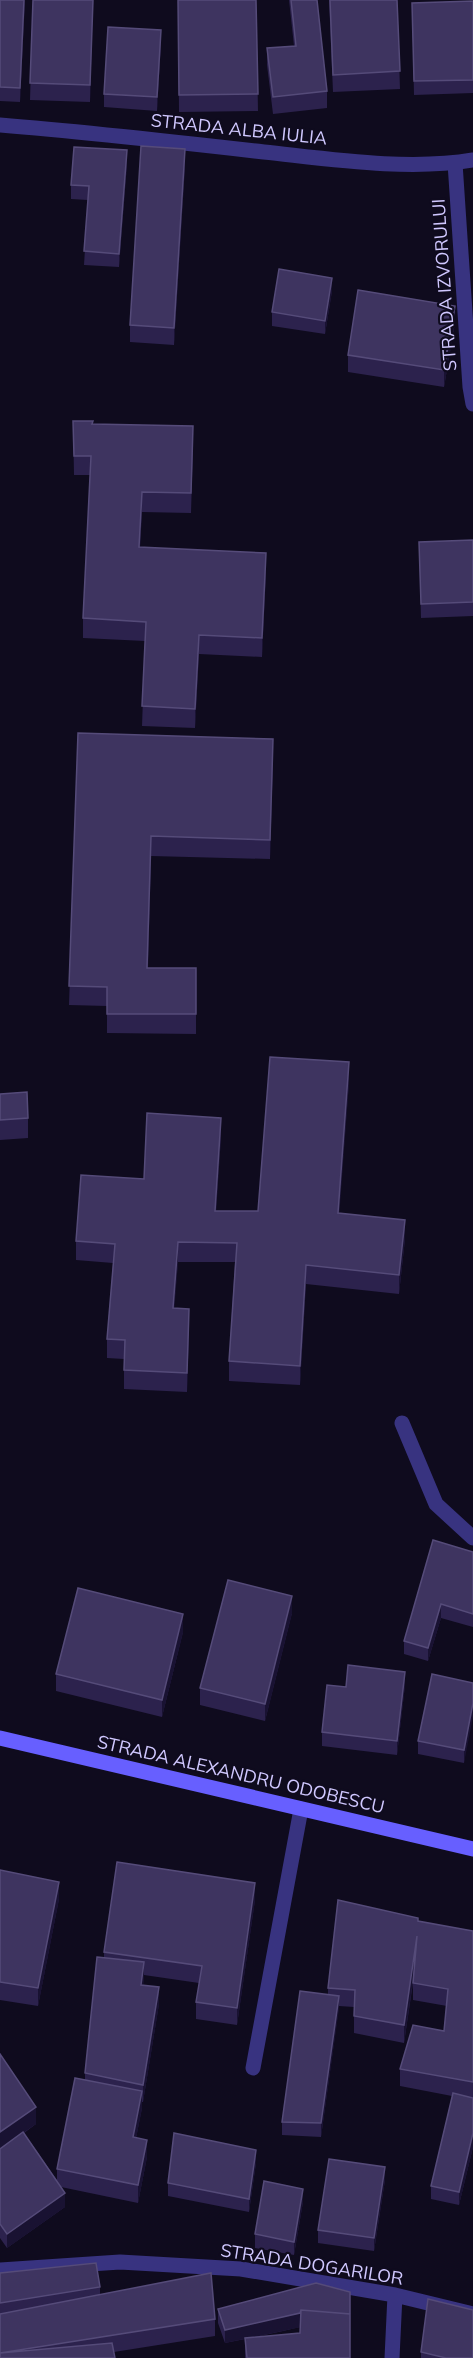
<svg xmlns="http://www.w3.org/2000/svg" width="473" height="2358" viewBox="0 0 473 2358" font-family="Mulish,sans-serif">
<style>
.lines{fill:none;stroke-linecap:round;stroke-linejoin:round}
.service{stroke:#383380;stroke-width:15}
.minor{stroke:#383380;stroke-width:15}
.secondary{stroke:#675fff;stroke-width:15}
.wall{fill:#2c224d;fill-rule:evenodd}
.shaded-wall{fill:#191232}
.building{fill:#3e3460;stroke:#554b79;stroke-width:1.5}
.labels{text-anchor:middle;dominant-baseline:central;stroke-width:4.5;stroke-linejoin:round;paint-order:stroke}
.street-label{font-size:18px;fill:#d0c8ff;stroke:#0f0b1e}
</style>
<rect width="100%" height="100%" fill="#0f0b1e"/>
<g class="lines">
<path class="service" d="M402,1423L436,1504L473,1538
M253,2068L301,1809"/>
<path class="minor" d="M0,125C88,132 176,142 264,152C330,159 408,171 473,160
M455,163L470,387L473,404
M0,2270L120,2262L241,2269L395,2295L473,2314
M392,2358L395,2295"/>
<path class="secondary" d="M0,1738L473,1849"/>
</g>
<path class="wall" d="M0,0H25L20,102L0,101Z
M33,0H93L90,102L30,100Z
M178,0H256L258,111L179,112Z
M289,0H317L327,91V108L273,114L267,65V48L294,46Z
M329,0H397L400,89L333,92Z
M473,1V93L414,95L412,3Z
M161,43L157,111L104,107V94Z
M127,164L119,267L84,265L88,200L71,199V185Z
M185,166L174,345L130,342V325Z
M332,291L325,334L272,326V312Z
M455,323L444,387L348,372V355Z
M73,421L93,424L193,446L191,513L142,512L140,547L266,572L262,657L199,654L195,728L142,726L145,641L83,638V618L90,475H74Z
M473,540V616L421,618L419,542Z
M78,733L273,759L270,859L151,856L148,968H196V1034L107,1033V1006L69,1005Z
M349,1082L339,1213L405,1239L399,1294L306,1284L300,1385L229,1381V1361L235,1262H178L174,1308L189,1328L187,1392L124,1389V1359L107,1358V1339L113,1263L76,1260V1241L144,1179L221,1137L216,1211H258Z
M0,1094L28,1118V1138L0,1140Z
M473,1552V1627L441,1618L428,1661L404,1654V1641Z
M292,1613L265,1721L200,1705V1688Z
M183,1632L162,1717L56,1691V1674Z
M473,1683L464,1763L418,1754V1741Z
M405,1685L397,1755L322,1746V1732L346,1687Z
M0,1870L59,1899L38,2006L0,2000Z
M255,1900L237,2025L196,2019V2002L199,1983L144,1975L143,1985L159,2004L143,2102H142V2108L136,2138L147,2157L138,2203L61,2187L65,2207L7,2248L0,2238V2054L36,2124L24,2133L57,2180V2169L85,2080V2073L104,1957V1952Z
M418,1921L473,1931V2147L459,2205L431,2199V2186L452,2096L400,2086V2069L444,2031L447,2006L413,2000V1983L404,2043L354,2033V2007L339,2006L321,2137L282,2135V2122L328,1994V1988Z
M256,2163L249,2212L168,2196V2183Z
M385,2180L374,2251L318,2243V2230Z
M303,2202L294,2255L255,2248V2234Z
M0,2273L100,2287V2294L215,2319V2336L114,2352L0,2358Z
M316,2283L350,2358H245V2339L225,2343L218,2323V2309ZM300,2327V2333L255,2337L283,2331Z
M421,2352L473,2358H421Z"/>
<path class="shaded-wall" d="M24,0H25L20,102V88Z
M93,0L90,102V85Z
M161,30V43L157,111V97Z
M185,149V166L174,345V328Z
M127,150V164L119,267V254Z
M332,278V291L325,334V321Z
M455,306V323L444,387V370Z
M142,492V512L139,566V547Z
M266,553V572L262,657V638Z
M199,635V654L195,728V709Z
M273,739V759L270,859V840Z
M151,836V856L147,987V968Z
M349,1062V1082L338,1233V1213Z
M221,1118V1137L215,1230V1211Z
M405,1220V1239L399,1294V1275Z
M178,1242V1262L173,1328V1308Z
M306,1265V1284L300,1385V1366Z
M189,1309V1328L187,1392V1373Z
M292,1596V1613L265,1721V1704Z
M441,1604V1618L428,1661V1648Z
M183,1614V1632L162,1717V1700Z
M405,1672V1685L397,1755V1741Z
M473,1703V1717L464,1763V1750Z
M59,1882V1899L38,2006V1988Z
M255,1883V1900L237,2025V2008Z
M417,1936V1953L404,2043V2025Z
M144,1962V1979L141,2002V1985Z
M159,1987V2004L143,2102V2085Z
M339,1996V2009L321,2137V2123Z
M142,2091V2108L133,2154V2137Z
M36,2107V2124L0,2149V2132Z
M473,2133V2147L459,2205V2192Z
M147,2140V2157L138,2203V2185Z
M256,2150V2163L249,2212V2199Z
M385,2167V2180L374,2251V2238Z
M303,2189V2202L294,2255V2242Z
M65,2193V2207L7,2248V2234Z
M301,2313V2327L225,2343V2330Z"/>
<path class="building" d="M0,0H24L20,88L0,87Z
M33,0H93L90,85L30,83Z
M178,0H256L258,94L179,95Z
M291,0H317L327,91L273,97L267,48L296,46Z
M330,0H397L400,71L333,75Z
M473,1V80L414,81L412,3Z
M108,27L161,30L157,97L104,94Z
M141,146L185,149L174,328L130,325Z
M74,147L127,150L119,254L84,251L89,186L71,185Z
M279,269L332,278L325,321L272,312Z
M358,290L455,306L444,370L348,355Z
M73,421H93L92,424L193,426L191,493L142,492L139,547L266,553L262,638L199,635L195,709L142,706L146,622L83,618L91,456H74Z
M473,540V602L421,604L419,542Z
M78,733L273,739L270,840L151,836L147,968H196V1014H107V987L69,986Z
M270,1057L349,1062L338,1213L405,1220L399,1275L306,1265L300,1366L229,1361L237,1243L178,1242L173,1308L189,1309L187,1373L124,1370L125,1340L107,1339L115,1244L76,1241L81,1175L144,1179L147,1113L221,1118L215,1211H258Z
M27,1092L28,1118L0,1120V1094Z
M433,1540L473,1552V1614L441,1604L428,1648L404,1641Z
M228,1580L292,1596L265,1704L200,1688Z
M78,1588L183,1614L162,1700L56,1674Z
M348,1665L405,1672L397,1741L322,1732L327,1685L346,1687Z
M432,1674L473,1683V1703L464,1750L418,1741Z
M117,1862L255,1883L237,2008L196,2002L202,1966L104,1952Z
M0,1870L59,1882L38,1988L0,1982Z
M338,1900L418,1918V1921L473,1931V2082L400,2069L413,2025L444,2031L448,1989L413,1983L417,1936L404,2025L354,2016L355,1990L328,1988Z
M97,1957L144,1962L141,1985L159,1987L143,2085L85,2073Z
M300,1991L339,1996L321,2123L282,2122Z
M0,2054L36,2107L0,2132Z
M75,2078L142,2091L133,2137L147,2140L138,2185L57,2169Z
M453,2093L473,2098V2133L459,2192L431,2186Z
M23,2132L65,2193L7,2234L0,2224V2149Z
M174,2133L256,2150L249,2199L168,2183Z
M329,2159L385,2167L374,2238L318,2230Z
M264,2181L303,2189L294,2242L255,2234Z
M96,2263L100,2287L0,2303V2273Z
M211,2273L215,2319L0,2353V2314Z
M316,2283L350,2292V2314L301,2310L300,2313L225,2330L218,2309Z
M428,2299L473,2310V2358H446L421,2352Z
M301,2310L350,2314V2358H247L245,2338L300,2333Z
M112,2343L115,2358H0V2353Z"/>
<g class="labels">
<g class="street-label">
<text transform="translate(239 129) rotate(6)">STRADA ALBA IULIA</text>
<text transform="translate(444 285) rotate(-94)">STRADA IZVORULUI</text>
<text transform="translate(241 1774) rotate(13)">STRADA ALEXANDRU ODOBESCU</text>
<text transform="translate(312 2264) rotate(9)">STRADA DOGARILOR</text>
</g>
</g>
</svg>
